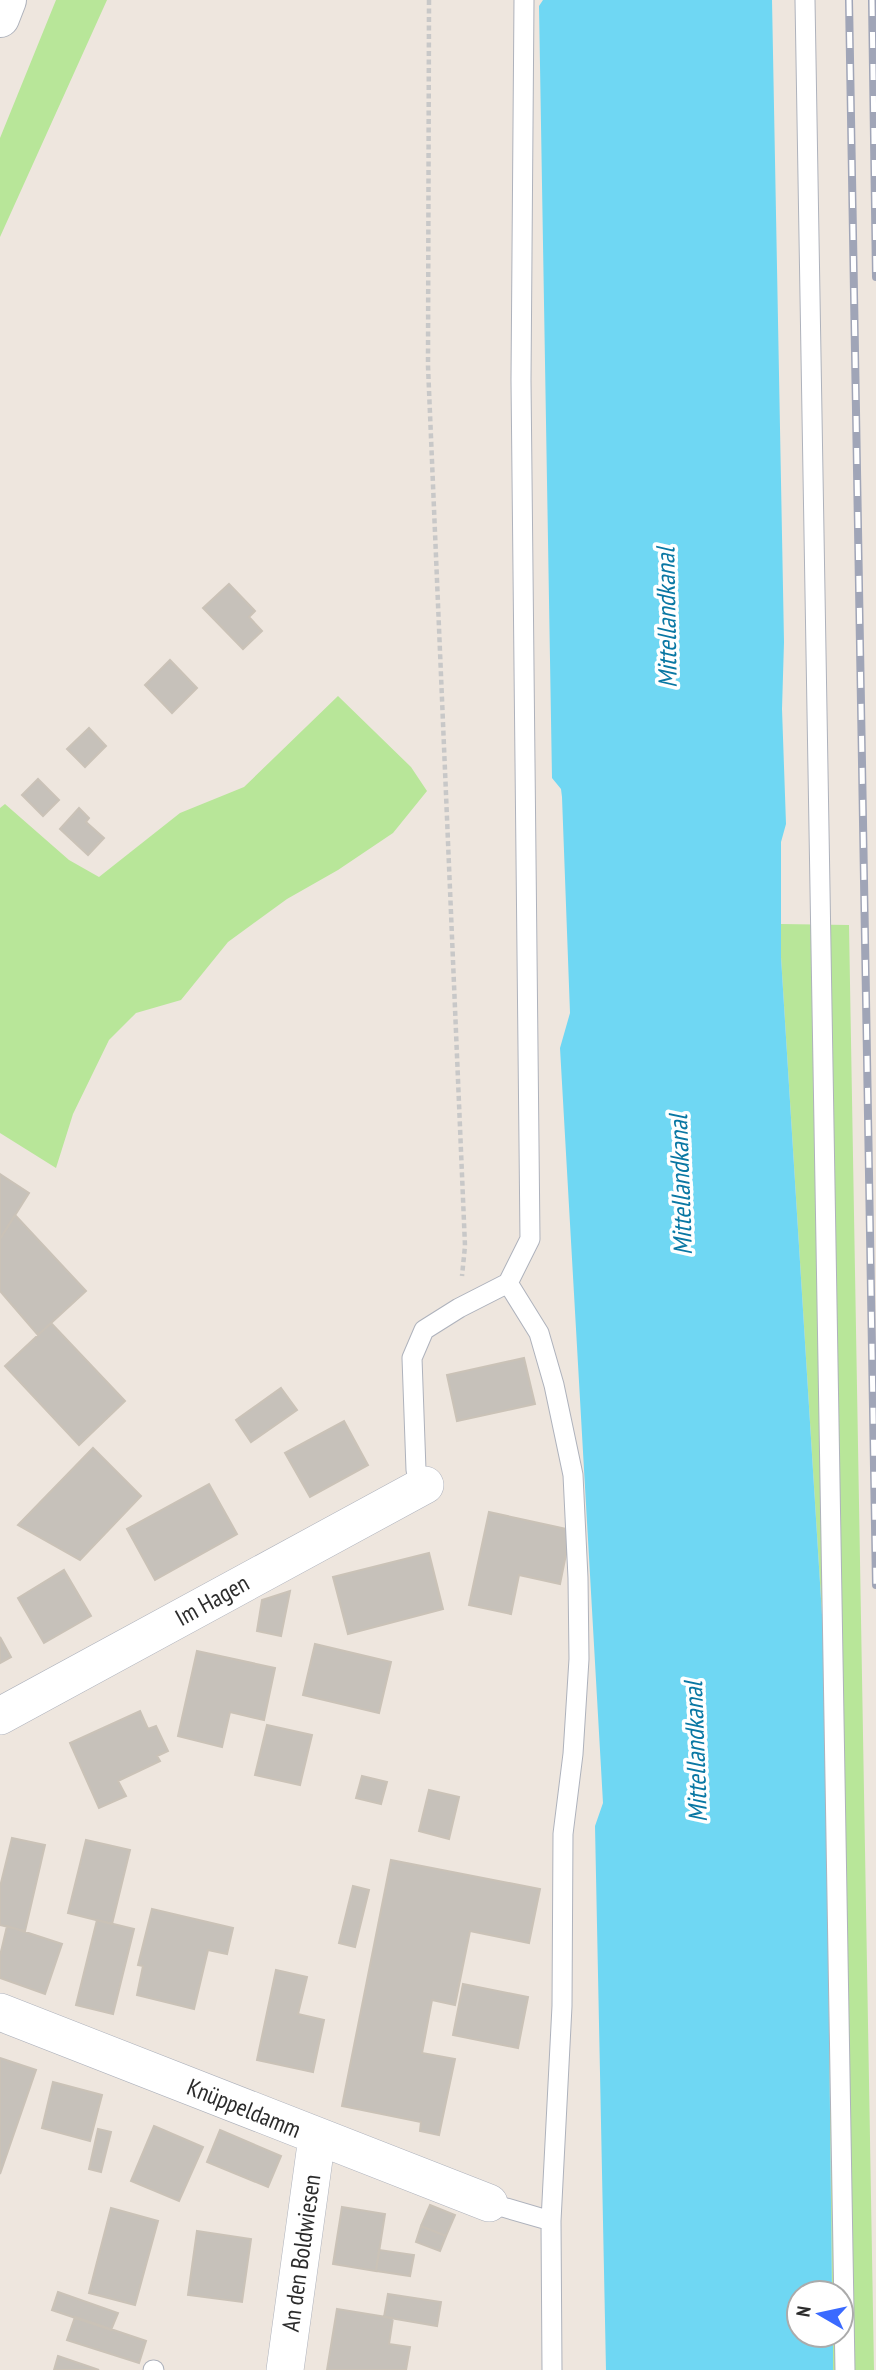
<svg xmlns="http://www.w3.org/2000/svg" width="876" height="2370" viewBox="0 0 876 2370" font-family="'PT Sans Narrow',sans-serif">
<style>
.green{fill:#b8e699}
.water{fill:#6fd7f3}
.building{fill:#c6c1ba;stroke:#cac2b7;stroke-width:2}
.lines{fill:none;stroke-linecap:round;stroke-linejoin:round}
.lane-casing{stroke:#aeb2bc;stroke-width:21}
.street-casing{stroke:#aeb2bc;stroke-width:38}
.secondary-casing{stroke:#aeb2bc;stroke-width:40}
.path{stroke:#c8c8c8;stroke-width:4.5;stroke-dasharray:5 3.5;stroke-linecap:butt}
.lane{stroke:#fff;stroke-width:19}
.street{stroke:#fff;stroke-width:37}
.secondary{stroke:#fff;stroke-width:38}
.rail-casing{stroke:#a0a5b7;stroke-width:8}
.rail{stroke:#fff;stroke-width:5;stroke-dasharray:16;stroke-linecap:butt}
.labels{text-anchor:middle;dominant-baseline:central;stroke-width:7;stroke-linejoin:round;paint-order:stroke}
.street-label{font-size:24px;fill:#2c2c2c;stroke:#fff}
.water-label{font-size:26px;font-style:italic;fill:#0977a3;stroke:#fff}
</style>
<rect width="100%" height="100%" fill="#eee6de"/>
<path class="green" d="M56,0H107L0,237V138Z
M338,696L411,767L427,791L393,833L338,870L287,899L228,942L181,1000L136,1013L109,1040L73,1114L56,1168L0,1133V808L5,804L69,860L99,877L180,813L244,787Z
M781,924L849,925L874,2370H833V2335H841V2293H832L825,1663L781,957Z"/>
<path class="water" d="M543,0H772L784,642L782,709L786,824L781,842V957L825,1663L832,2293H799V2335H833V2370H606L595,1826L603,1803L560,1048L570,1013L562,797L561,789L552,778L539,6Z"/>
<path class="building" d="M229,584L255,611L249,617L262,631L243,649L203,608Z
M170,660L197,688L172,713L145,685Z
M89,728L106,746L85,767L67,749Z
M38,779L59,800L43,816L22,795Z
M79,808L89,818L86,822L104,838L88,855L60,829Z
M0,1174L29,1193L0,1239Z
M15,1215L86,1291L38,1335L0,1291V1239Z
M51,1323L125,1401L79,1445L5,1366Z
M524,1358L535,1404L457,1421L447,1375Z
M281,1388L297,1410L251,1442L236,1420Z
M344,1421L368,1465L310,1497L285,1453Z
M93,1448L141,1496L80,1560L18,1525Z
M209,1484L237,1534L155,1580L127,1529Z
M489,1512L571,1530L560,1584L519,1575L511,1614L469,1605Z
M429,1553L443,1609L348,1634L333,1577Z
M64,1570L91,1616L44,1643L18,1598Z
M290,1591L281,1636L257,1631L262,1600Z
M0,1637L11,1657L0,1663Z
M315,1644L391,1662L379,1713L303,1695Z
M197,1651L275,1668L264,1720L230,1712L222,1747L178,1736Z
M140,1711L148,1729L156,1726L168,1751L157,1756L160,1761L118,1781L126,1796L99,1808L70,1743Z
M267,1725L312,1735L300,1785L255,1775Z
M362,1776L387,1782L381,1804L356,1798Z
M429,1790L459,1797L449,1839L419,1831Z
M12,1838L45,1845L25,1931L0,1925V1887Z
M86,1840L130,1850L112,1924L68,1913Z
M391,1860L540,1889L529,1943L470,1931L455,2005L432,2000L422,2053L455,2059L439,2135L420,2131L421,2122L342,2106Z
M353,1886L369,1890L355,1947L339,1943Z
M152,1909L233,1928L227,1954L208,1950L194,2009L137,1995L143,1966L138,1965Z
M97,1920L134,1929L113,2014L76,2005Z
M7,1926L62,1944L45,1994L0,1978V1956Z
M276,1970L307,1977L298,2014L324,2020L313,2072L257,2060Z
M463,1984L528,1997L518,2048L453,2035Z
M0,2058L36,2070L0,2174Z
M53,2082L102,2095L90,2141L42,2128Z
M154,2126L203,2147L179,2201L131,2181Z
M98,2129L111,2132L101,2172L89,2169Z
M220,2130L281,2156L268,2187L207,2162Z
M430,2205L455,2215L446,2236L421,2226Z
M342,2207L385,2214L376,2271L333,2264Z
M111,2208L158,2221L135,2305L89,2293Z
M421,2226L446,2236L440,2251L416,2242Z
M197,2231L251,2239L242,2302L188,2295Z
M379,2250L414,2255L410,2276L376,2271Z
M58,2292L118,2313L111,2330L52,2310Z
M388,2294L441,2302L437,2326L384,2317Z
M337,2309L393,2318L389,2344L410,2347L406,2370H327Z
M75,2317L146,2341L139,2363L67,2340Z
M58,2356L99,2370H54Z"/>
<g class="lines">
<g class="lane-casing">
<path id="lane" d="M805,0L845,2370
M508,1283L539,1333L554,1385L573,1475L578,1578L579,1659L573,1754L563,1834L562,2006L551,2221
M425,1485L416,1470L412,1358L424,1330L459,1308L508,1283L530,1239L521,380L524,0
M489,2203L551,2221L552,2370
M153,2370H154"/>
</g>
<g class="street-casing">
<path id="street" d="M0,1716L425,1485
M0,2012L489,2203
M285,2370L317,2137"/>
</g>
<g class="secondary-casing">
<path id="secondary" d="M0,18L7,0"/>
</g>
<path class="path" d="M429,0L428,366L465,1246L462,1276"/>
<use href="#lane" class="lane"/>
<use href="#street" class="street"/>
<use href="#secondary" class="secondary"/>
<g class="rail-casing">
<path id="rail" d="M849,0L876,1585
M872,0L876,277"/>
</g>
<use href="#rail" class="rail"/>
</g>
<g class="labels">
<g class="street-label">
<text transform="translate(212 1600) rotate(-29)">Im Hagen</text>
<text transform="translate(244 2108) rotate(22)">Knüppeldamm</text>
<text transform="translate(301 2253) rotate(-82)">An den Boldwiesen</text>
</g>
<g class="water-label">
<text transform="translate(666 618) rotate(-91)">Mittellandkanal</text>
<text transform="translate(680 1185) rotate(-92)">Mittellandkanal</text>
<text transform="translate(695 1752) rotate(-92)">Mittellandkanal</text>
</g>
</g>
<g transform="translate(820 2314) rotate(279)"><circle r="33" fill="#ffffff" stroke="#ababab" stroke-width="2"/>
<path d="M0-5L12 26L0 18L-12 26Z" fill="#3a6aff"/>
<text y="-10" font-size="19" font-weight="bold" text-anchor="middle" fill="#2c2c2c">N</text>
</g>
</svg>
